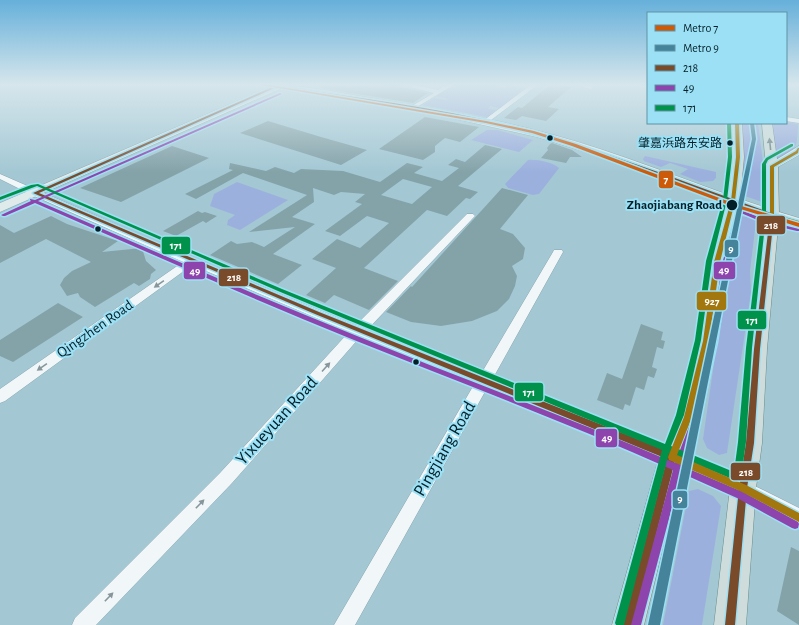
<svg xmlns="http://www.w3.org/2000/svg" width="799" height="625" viewBox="0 0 799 625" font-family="'Alegreya Sans','Noto Sans SC',sans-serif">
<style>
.green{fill:#9cb0de}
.building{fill:#84a3a9;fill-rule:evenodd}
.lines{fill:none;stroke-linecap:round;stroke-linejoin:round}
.street-casing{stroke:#87a5ae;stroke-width:1}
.secondary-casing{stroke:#87a5ae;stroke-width:1}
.primary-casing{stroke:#698d8b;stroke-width:1}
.street{fill:#f1f7f9;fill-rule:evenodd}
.secondary{fill:#dfeaea;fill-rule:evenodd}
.primary{fill:#cedddb;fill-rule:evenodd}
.bus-1-casing{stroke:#9ce0f6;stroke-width:3}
.bus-2-casing{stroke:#9ce0f6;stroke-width:3}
.bus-3-casing{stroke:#9ce0f6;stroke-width:3}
.bus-4-casing{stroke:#9ce0f6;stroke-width:3}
.bus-1{fill:#7a4b2a;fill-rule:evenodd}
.bus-2{fill:#8e44ad;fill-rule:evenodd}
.bus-3{fill:#00924b;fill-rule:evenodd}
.bus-4{fill:#a2770e;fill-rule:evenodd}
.metro-1-casing{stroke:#9ce0f6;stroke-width:3}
.metro-2-casing{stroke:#9ce0f6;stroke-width:3}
.metro-1{fill:#cd5a08;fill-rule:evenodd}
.metro-2{fill:#45839b;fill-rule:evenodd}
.oneway{fill:#73888a}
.oneway2{fill:#86969b}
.bus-dot{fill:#032028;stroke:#9ce0f6;stroke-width:1.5}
.labels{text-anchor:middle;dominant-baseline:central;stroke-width:4;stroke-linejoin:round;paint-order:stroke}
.far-bus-label{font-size:12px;fill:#032028;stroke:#9ce0f6;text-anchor:end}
.far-stop-label{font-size:13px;font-weight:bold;fill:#032028;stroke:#9ce0f6;text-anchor:end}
.street-label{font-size:15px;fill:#032028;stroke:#9ce0f6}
.near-street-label{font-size:18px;fill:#032028;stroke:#9ce0f6}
.line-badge{stroke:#9ce0f6;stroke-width:1.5}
.badge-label{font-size:11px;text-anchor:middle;font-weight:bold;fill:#fff}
</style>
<rect width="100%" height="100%" fill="#a3c8d4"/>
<path class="green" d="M455,84H491L505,88L508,86L525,89L500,108L490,106L488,109L496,110L487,117L423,105L434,98L446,100L448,99L435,96Z
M786,122L798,124C797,149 798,149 775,161L770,123H786Z
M740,123H758L764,171L762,202L745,196L746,189L741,183Z
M487,130H497L533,140L519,152L471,140Z
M645,156L716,172V178L713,181L700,182L680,174L688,169L670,163L661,167L644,161L643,159Z
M528,160C537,159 552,162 559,168L539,194L533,195L508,188L505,184Z
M237,182L288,200L240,230L227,225L228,220L235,215L210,206L214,194Z
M740,216L754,218L756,221L750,271L751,292L727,453L719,455L707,448L703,439L735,218Z
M698,489L713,496L721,506L702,625H663L689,491Z"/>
<path class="building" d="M321,84H387L428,93L413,103L321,88Z
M551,84L571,87L548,107L559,109L546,121L522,116L516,120L504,118L518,107L522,108Z
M425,117L479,127L460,142L445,138L435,146V152L423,160L379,149Z
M268,121L321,137L367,150L341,165L240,133Z
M552,143L572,150L582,157H570L566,163L541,158L548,150L547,148L550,144Z
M485,145L502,149L458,186L478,192L470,199L466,198L447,216L427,210L364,268L398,281L369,310L334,295L325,303L306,295L336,268L312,259L337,239L360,248L389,223L367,216L340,236L325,231L362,204L355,202L365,194L341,192L334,195L313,188L314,202L292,217L315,224L273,254L302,265L278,284L210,255L231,241L237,244L252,242L264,247L295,227L249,232L307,195L243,173L196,199L185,194L233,170L229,169L230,163L266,171L275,167L294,173L301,169L343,171L380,182L407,163L423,167L414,173L442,181L459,168L448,165L456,159L465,162ZM403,179L432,187L412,204L381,195Z
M172,146L209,158L121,202L80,188Z
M502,188L528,195L500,229L513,234L525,248L523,259L512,266L517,276L515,286L509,299L497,311L472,321L441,326L411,322L386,312L411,286L412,287Z
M198,211L202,213L205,212L217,216L206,223L203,221L176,236L163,231Z
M51,216L67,224L118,241L102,252L142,248L146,261L156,270L151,274L150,279L139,286L134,283L95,307L80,297L78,293L67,296L60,285L64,278L72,271L91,262L46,239L0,263V225L14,233Z
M58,303L83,317L13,362L0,356V340Z
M641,324L663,332L661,340L665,341L663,349L657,347L652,367L657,369L654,378L648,376L644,390L636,387L630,406L625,404L623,410L597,400L607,373L622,379Z
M791,547L799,551V625L777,611Z"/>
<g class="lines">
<g class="street-casing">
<path id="street" d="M398,84H411L438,90L447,84H455L412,110L410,109V107L434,93Z
M532,84H539L487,123H483V121Z
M570,84H597L591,89Z
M786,117L799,119V123L786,121Z
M0,174L195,259L356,325L467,214H473L475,216L473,218L367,330L481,374L553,252L554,250H562L563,252L493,378C596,418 701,457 799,508V527L737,494L666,462L487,388L355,625H334L475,383L360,337L232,483L96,625H72L75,618L220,473L349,332L192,265L5,401L0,403V389L183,262L32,195L0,179Z"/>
</g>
<g class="secondary-casing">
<path id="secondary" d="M260,84C299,84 339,93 377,99C445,110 513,122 578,142C653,165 724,196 799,218V226L729,204L602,157L537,137L438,115L280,89L0,212V203L270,87Z
M794,84H799V87Z
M799,146V155L776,168H768L766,166Z"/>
</g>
<g class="primary-casing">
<path id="primary" d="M732,123H742L744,157L740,201L725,262L716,341L700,417L685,457L644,625H612L659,457L676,417L696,341L709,262L726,201L732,157Z
M762,123H772L778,166L779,215L767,349L762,443L756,488L746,625H714L730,488L738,443L747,349L765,215L766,166Z"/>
</g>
<use href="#street" class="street"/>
<use href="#secondary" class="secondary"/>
<use href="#primary" class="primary"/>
<g class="bus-1-casing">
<path id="bus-1" d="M279,84H283L279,86C357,98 436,107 512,126C601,149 687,183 774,214V215L760,349L754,443L747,488L735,625H725L739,488L746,443L754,349L770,216L609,158L543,137L510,128L424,110L277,87L39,193L319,312L675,454L676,457L633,625H623L667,459L315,314L33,193Z"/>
</g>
<g class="bus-2-casing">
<path id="bus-2" d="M280,93L282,94L38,201C144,247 250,293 357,336C463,379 570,418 675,463L692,419L711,342L722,264L737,211L739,210H741L771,222L799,229V231H797L767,224L741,213L728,264L717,342L700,419L682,466L743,492L798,522L799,524L798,528L795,529L792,528L737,498L681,473L641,625H631L673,470C568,423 461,383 354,340C247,297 141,249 35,203L5,216H3L1,215L31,201L30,200V199L35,200Z"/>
</g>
<g class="bus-3-casing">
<path id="bus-3" d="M727,123H731L732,157L727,200L712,261L701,340L684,415L671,446L734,472L738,442L746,348L762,215V164L766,158L791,144H793V146L768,160L766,164V215L752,348L746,442L741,477L740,480L737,481L669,453L624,625H616L615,623L662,450L278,291L37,186L0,200V197L31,185L38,184L282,289L665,444L676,415L695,340L706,261L723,200L728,157Z"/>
</g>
<g class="bus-4-casing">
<path id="bus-4" d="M735,123H739L740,157L735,201L720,262L709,341L692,417L677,455L746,485L799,513V522L740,491L669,460L668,457L684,417L703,341L714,262L731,201L736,157Z
M798,148H799L798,153L774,167V214L799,221V223L770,216V166L796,151Z"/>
</g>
<use href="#bus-1" class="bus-1"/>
<use href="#bus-2" class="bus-2"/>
<use href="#bus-3" class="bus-3"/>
<use href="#bus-4" class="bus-4"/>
<g class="metro-1-casing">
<path id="metro-1" d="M264,84L486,121L534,131L576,144L738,205L799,223V227L734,207L572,146L532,133L486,123L255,84Z"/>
</g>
<g class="metro-2-casing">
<path id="metro-2" d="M750,123H754L756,139L660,625H648L752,139Z"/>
</g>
<use href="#metro-1" class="metro-1"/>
<use href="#metro-2" class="metro-2"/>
</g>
<defs><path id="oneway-solid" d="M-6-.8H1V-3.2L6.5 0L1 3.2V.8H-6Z"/></defs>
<use class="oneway" href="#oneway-solid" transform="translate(770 144) rotate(-96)"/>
<g class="oneway2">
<use href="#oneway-solid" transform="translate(159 284) rotate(145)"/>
<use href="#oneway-solid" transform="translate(42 367) rotate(145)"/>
<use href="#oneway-solid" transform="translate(326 367) rotate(-48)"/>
<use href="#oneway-solid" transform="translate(200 504) rotate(-46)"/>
<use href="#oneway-solid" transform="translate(109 597) rotate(-46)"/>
</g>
<linearGradient id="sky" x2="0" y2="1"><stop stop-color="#66b0da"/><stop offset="0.49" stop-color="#d6e6ec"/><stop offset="1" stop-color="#d6e6ec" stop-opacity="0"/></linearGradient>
<rect width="799" height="172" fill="url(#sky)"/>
<g class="bus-dot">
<circle cx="550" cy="138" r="3.5"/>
<circle cx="730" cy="143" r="3.5"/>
<circle cx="732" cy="205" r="6"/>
<circle cx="98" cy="229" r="3.5"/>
<circle cx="416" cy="362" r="3.5"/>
</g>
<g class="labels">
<g class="far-bus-label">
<text x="722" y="143">肇嘉浜路东安路</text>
</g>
<g class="far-stop-label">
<text x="722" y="205">Zhaojiabang Road</text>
</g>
<g class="street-label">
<text transform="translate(95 329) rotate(-35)">Qingzhen Road</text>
</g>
<g class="near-street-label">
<text transform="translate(277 421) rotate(-48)">Yixueyuan Road</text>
<text transform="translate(445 449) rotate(-60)">Pingjiang Road</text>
</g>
</g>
<g class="line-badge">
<rect x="658" y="170" width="16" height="19" rx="4" fill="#cd5a08"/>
<rect x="756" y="215" width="30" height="20" rx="4" fill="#7a4b2a"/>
<rect x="161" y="236" width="30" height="19" rx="4" fill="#00924b"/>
<rect x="724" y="239" width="15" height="19" rx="4" fill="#45839b"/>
<rect x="713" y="261" width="23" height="19" rx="4" fill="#8e44ad"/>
<rect x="183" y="261" width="23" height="19" rx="4" fill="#8e44ad"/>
<rect x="218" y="268" width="31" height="19" rx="4" fill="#7a4b2a"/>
<rect x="696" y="291" width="31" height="20" rx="4" fill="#a2770e"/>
<rect x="737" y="310" width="30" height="20" rx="4" fill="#00924b"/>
<rect x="514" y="382" width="30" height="20" rx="4" fill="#00924b"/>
<rect x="595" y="428" width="23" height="20" rx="4" fill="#8e44ad"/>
<rect x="730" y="462" width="31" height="19" rx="4" fill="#7a4b2a"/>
<rect x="672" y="490" width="16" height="19" rx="4" fill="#45839b"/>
</g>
<g class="badge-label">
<text x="666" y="183">7</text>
<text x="771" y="229">218</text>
<text x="176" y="249">171</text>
<text x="731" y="253">9</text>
<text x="724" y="274">49</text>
<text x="195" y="275">49</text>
<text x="234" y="281">218</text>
<text x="712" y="305">927</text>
<text x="752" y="324">171</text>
<text x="529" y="396">171</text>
<text x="607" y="442">49</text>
<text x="746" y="476">218</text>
<text x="680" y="503">9</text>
</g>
<rect x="647" y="12" width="140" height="112" fill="#9ce0f6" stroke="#5f93a4"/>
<rect x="655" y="25" width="20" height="6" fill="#cd5a08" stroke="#5f93a4"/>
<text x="683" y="32" font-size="12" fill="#032028">Metro 7</text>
<rect x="655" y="45" width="20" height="6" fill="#45839b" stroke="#5f93a4"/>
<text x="683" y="52" font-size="12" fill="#032028">Metro 9</text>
<rect x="655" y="65" width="20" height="6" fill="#7a4b2a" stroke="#5f93a4"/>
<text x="683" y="72" font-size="12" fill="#032028">218</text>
<rect x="655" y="85" width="20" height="6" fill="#8e44ad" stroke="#5f93a4"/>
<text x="683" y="92" font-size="12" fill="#032028">49</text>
<rect x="655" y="105" width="20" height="6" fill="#00924b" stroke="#5f93a4"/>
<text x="683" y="112" font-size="12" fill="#032028">171</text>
</svg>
